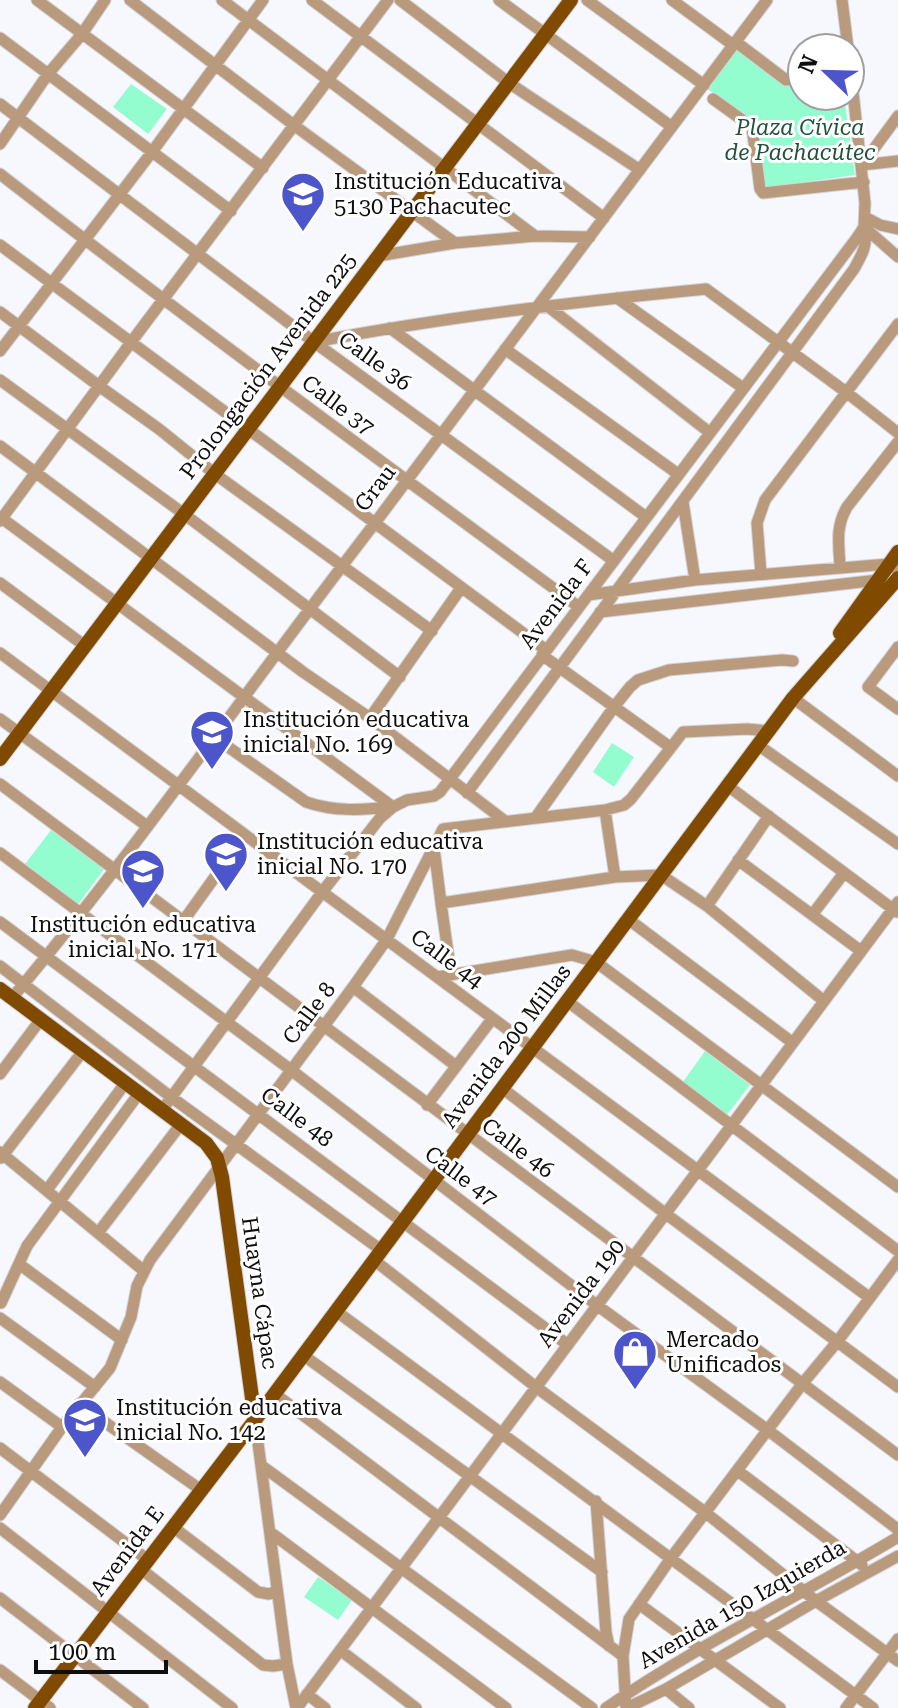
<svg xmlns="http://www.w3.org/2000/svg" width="898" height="1708" viewBox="0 0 898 1708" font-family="'Roboto Serif',serif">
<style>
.green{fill:#94fdd0}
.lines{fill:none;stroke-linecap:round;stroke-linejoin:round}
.minor-casing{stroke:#d2d2d8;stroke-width:13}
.major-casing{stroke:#d2d2d8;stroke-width:16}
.minor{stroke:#b99a7d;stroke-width:11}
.major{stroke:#804b01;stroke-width:14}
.labels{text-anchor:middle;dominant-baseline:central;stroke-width:6;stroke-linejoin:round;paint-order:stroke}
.park-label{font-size:22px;font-style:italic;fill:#22513e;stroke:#fff}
.poi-label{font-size:22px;fill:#0e0e11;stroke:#fff;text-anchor:start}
.street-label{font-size:22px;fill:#0e0e11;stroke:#fff}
</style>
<rect width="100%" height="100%" fill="#f7f7fe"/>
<path class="green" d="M736,46L786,82L802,80V96H844L855,175L764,188L754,123L705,87Z
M131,84L167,109L148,134L113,107Z
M612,743L634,757L614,787L593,772Z
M51,830L104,869L77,906L25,864Z
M705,1051L750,1085L726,1116L683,1082Z
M318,1577L352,1600L338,1620L304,1597Z"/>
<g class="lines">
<g class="minor-casing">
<path id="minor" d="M37,0L263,168
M130,0L295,126L455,243
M222,0L535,236
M312,0L604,218
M400,0L509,83L640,170
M499,0L672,127
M587,0L704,85
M672,0L733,45
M842,0L848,48
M0,38L231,211
M736,42L786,80L802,78
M713,99L752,127L760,189L763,193L864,182
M0,104L314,342L614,561
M0,144L48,74L82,34L105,0
M862,165L898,116
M862,165L898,161
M0,174C190,322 385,464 579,607
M865,217L880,225L898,229
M864,227L898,257
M0,245L546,650
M378,256L455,243L535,236L590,237
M617,298L743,388
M546,305L709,432
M0,312L99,386L159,429L215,474L432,631
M390,328L646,517
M314,342C444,317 574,302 706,289L846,392L898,433
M505,349L678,474
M0,351L152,152L263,0
M0,380L184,514L400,677
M0,446L303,672L370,718L505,821
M683,502L695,580
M0,517L393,807
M0,521L132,341L388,0
M840,567C839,544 835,528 847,507L898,442
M761,574L757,523L765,500L898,324
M0,583L85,646
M588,595L695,580L889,564L898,571
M600,612L878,580
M898,647L868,687L898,709
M0,653L870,1298
M542,655L670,747
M793,698L898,776
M370,718L461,588
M0,719L147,826
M214,737L306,802C335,812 362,810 392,807
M758,745L898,844
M0,784L898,1455
M728,786L897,912
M467,793L854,269C863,253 868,245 864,227
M605,810L615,877
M536,817L614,707L630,687L638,680L669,670L782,660L793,661
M434,848L441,903L615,877L661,875L707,906L824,1001
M0,853L291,1070L598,1306L769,1431L896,1528L898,1531
M738,860L861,951
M441,903L451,974
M707,906L769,816
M812,915L844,873
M628,919L793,1043
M184,920L245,835
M0,922L568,1345
M0,966L171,1097L381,1250
M437,977L572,955L596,962L898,1187
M353,987L456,1066
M12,998C140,845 253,681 375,523L767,0
M567,1001L898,1251
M0,1074L41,1019
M502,1088L666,1214L898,1387
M427,1105L492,1019
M162,1110L323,891L380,818L393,807L407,800L434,796L440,792L856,239L864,227L865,203L850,64
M0,1152L144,1271
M1,1158L83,1051
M47,1190L126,1082
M98,1233L181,1124
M374,1260L536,1387L706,1513L816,1601L898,1661
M19,1264L122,1340
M1,1303L27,1246L140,1092
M336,1311L873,1708
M0,1318L95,1387
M303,1355L602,1572
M0,1382L62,1427
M275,1394L623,1656
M79,1404L201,1490
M255,1420L287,1664L296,1708
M0,1448L148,1560
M262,1466L592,1708
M738,1471L862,1565
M596,1501L606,1632L609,1646
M0,1515L62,1427L110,1368L131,1317L137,1286L150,1260L353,987L387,939L443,829L605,810L624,805L631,799L683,732L747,729L769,731
M173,1527L258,1592L269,1594L277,1591
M0,1528L232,1708
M270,1532L506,1708
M141,1569L263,1665L273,1666L287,1664
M0,1598L143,1708
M639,1604L780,1708
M340,1650L416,1708
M0,1670L50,1708
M666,1689L689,1708
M307,1694L325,1708
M297,1708L898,902
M606,1708C699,1644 802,1595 898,1537
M626,1708L623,1656L629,1619L671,1558L803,1383L837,1342L898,1260
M627,1708L666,1689L816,1601L898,1556
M846,1708L898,1639"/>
</g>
<g class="major-casing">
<path id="major" d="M840,633L898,552
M0,759L571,0
M0,989L206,1143L217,1158L222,1177L255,1420
M35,1708L255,1420L793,698L898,578"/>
</g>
<use href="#minor" class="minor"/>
<use href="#major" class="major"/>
</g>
<defs>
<g id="school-pin" transform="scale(2.3)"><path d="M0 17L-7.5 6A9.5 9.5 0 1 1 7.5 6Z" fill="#4d55cb" stroke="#fff"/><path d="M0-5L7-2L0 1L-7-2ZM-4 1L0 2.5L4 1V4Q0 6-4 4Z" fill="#fff"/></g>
<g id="shop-pin" transform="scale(2.3)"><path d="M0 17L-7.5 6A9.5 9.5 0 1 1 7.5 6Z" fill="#4d55cb" stroke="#fff"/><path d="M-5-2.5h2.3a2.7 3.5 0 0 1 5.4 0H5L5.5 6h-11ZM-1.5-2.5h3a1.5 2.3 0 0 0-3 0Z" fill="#fff"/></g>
</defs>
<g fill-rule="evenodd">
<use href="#school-pin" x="303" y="194"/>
<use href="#school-pin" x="212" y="732"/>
<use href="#school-pin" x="226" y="854"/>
<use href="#school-pin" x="143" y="871"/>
<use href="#shop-pin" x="635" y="1352"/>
<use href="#school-pin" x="85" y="1420"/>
</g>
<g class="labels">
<g class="park-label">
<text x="800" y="127">Plaza Cívica<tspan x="800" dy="25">de Pachacútec</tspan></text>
</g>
<g class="poi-label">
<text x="334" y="181">Institución Educativa<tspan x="334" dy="25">5130 Pachacutec</tspan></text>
<text x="243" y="719">Institución educativa<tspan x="243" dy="25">inicial No. 169</tspan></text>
<text x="257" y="841">Institución educativa<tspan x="257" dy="25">inicial No. 170</tspan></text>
<text x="143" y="924" text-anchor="middle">Institución educativa<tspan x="143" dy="25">inicial No. 171</tspan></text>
<text x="666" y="1339">Mercado<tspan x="666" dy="25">Unificados</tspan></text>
<text x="116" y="1407">Institución educativa<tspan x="116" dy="25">inicial No. 142</tspan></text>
</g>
<g class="street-label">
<text transform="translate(375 361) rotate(36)">Calle 36</text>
<text transform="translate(268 366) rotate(-53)">Prolongación Avenida 225</text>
<text transform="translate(338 405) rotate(37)">Calle 37</text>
<text transform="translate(375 488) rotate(-53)">Grau</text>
<text transform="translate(556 604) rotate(-53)">Avenida F</text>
<text transform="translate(447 959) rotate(37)">Calle 44</text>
<text transform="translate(309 1013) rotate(-53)">Calle 8</text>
<text transform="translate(506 1046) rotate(-53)">Avenida 200 Millas</text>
<text transform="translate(297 1117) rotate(37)">Calle 48</text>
<text transform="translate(518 1148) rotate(37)">Calle 46</text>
<text transform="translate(461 1176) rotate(37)">Calle 47</text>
<text transform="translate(260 1293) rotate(82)">Huayna Cápac</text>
<text transform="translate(581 1293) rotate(-53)">Avenida 190</text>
<text transform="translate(127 1551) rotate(-53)">Avenida E</text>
<text transform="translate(742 1604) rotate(-30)">Avenida 150 Izquierda</text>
</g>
</g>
<g transform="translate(826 72) rotate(293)"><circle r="38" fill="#ffffff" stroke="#9f9fa0" stroke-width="2"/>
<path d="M0-6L14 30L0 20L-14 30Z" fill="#4d55cb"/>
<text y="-12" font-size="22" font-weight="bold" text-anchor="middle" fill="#0e0e11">N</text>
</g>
<path d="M36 1660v12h130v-12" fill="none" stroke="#0e0e11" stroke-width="4"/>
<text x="48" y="1660" font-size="24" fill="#0e0e11" stroke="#ffffff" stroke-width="6" paint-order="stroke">100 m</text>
</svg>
